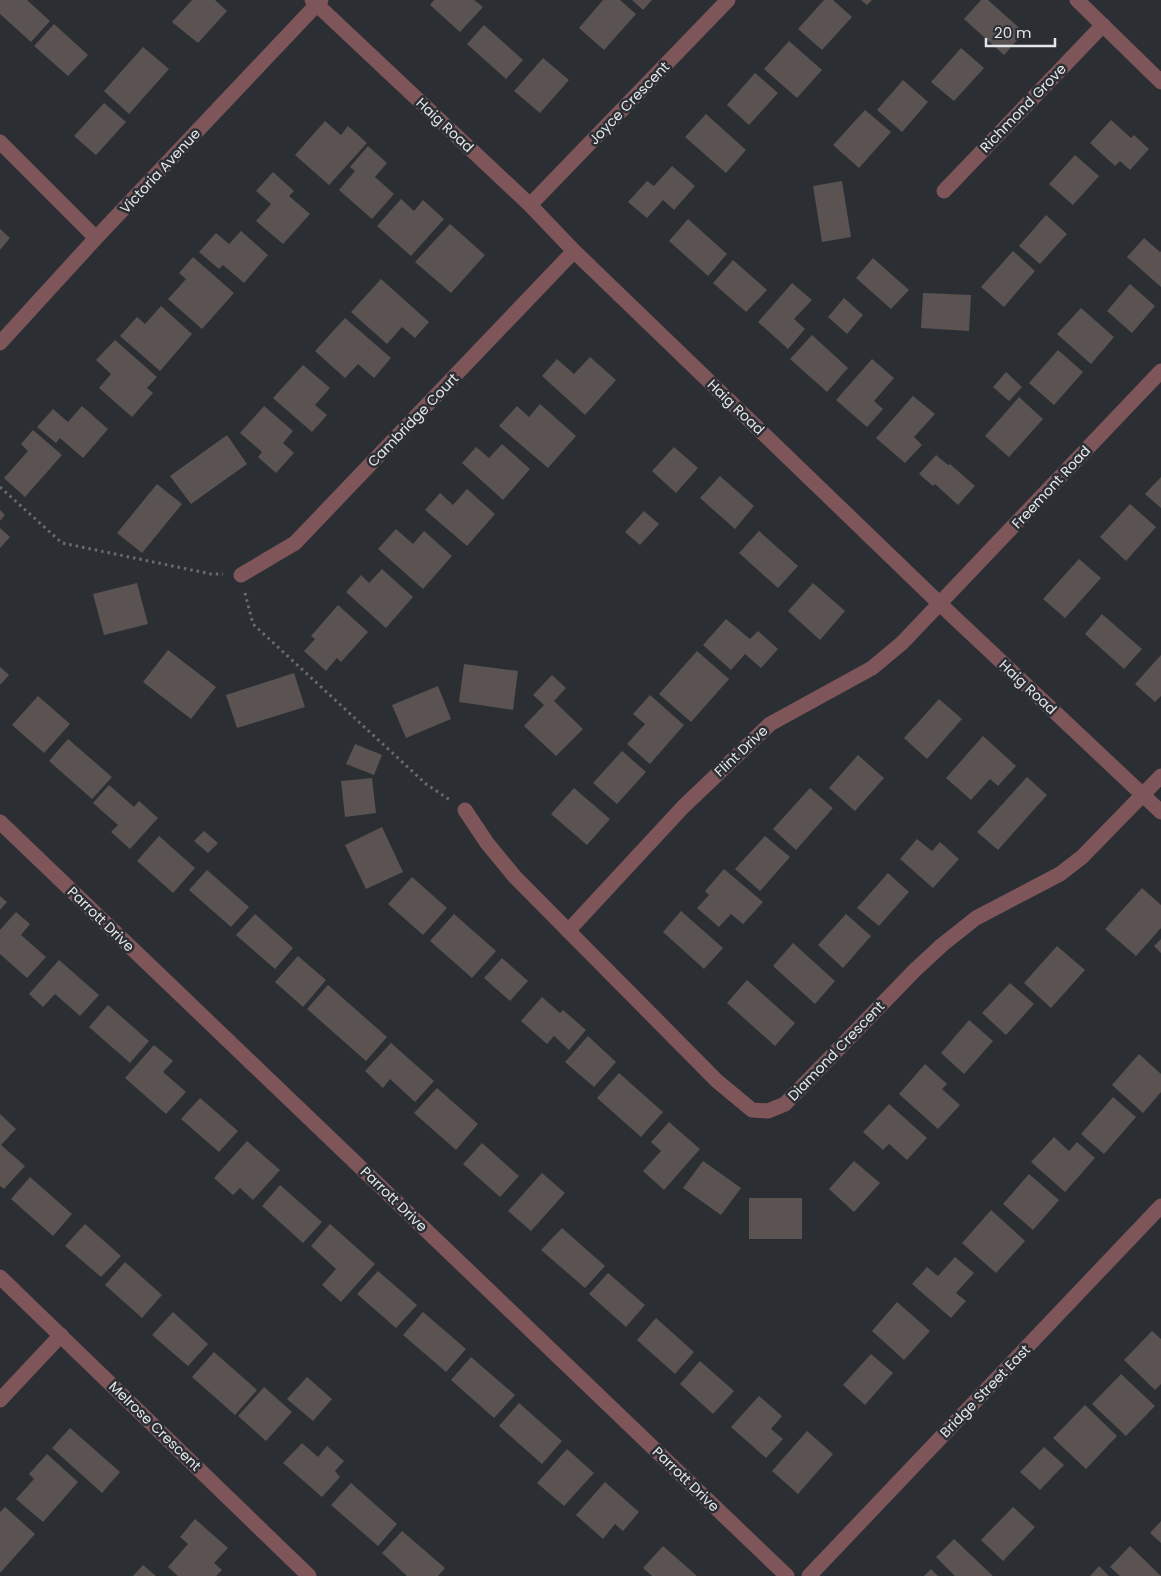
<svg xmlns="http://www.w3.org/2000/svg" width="1161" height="1576" viewBox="0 0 1161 1576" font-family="Poppins,sans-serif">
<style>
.building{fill:#5a5351}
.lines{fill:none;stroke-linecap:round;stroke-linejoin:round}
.path{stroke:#686c70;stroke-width:3;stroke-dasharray:2.5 4;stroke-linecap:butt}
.minor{stroke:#7e565a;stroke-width:15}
.labels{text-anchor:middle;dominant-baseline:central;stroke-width:5;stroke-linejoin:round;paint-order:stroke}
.street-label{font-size:14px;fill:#e4e6e9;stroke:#2b2f34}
</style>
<rect width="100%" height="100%" fill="#2b2f34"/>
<path class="building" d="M0,0H27L50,21L31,42L0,14Z
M192,0H215L227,11L198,43L172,22Z
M434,0H474L483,7L460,32L430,5Z
M603,0H620L636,14L604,50L579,28Z
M632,0H652L643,10Z
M824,0H833L852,17L822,50L798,29Z
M861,0H872L867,5Z
M981,0H988L1024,32L1004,55L964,19Z
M54,24L88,55L68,76L34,46Z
M484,25L523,60L506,79L467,44Z
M789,41L822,70L797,98L764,69Z
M143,47L169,69L129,114L104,91Z
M961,48L984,68L954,101L931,82Z
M543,58L569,80L540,113L514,91Z
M755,73L778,93L749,125L727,105Z
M903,80L928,102L902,132L877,110Z
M104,103L126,122L96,155L74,136Z
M865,110L891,132L859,168L833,145Z
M706,114L746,150L726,173L685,137Z
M1111,120L1131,138L1134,135L1149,149L1130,170L1120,161L1115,166L1090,143Z
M325,121L341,135L348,126L367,143L329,185L295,155Z
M368,146L387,163L375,177L394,194L372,219L339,190L355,171L350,167Z
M1075,155L1099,176L1073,205L1049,184Z
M672,166L695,186L674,210L663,200L647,218L628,202L647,181L654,186Z
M273,172L294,191L289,196L310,214L283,244L256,221L271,204L256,191Z
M842,181L851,237L822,242L813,186Z
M401,199L414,211L423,200L444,219L411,256L377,226Z
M1046,215L1067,234L1040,264L1019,246Z
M688,219L727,254L708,276L669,241Z
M450,224L485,255L451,293L415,262Z
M0,229L10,238L0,250Z
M241,231L268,255L244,283L223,265L219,269L199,252L216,233L229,244Z
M1144,238L1160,252L1161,251V287L1127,257Z
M1013,251L1035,271L1004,307L981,287Z
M193,257L234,293L202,329L168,299L186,279L179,273Z
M873,258L909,290L891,309L856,278Z
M733,260L767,290L746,312L713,283Z
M381,279L429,322L415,338L402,327L387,344L351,312Z
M792,283L812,300L794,319L805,329L788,349L758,322Z
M1130,284L1155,306L1132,333L1107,311Z
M923,293L971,295L969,331L921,328Z
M844,298L863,315L847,334L828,317Z
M161,306L192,334L160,371L120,336L137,317L145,324Z
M1081,308L1114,337L1091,364L1057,334Z
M345,318L391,358L374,378L358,364L345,378L315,351Z
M812,335L848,368L827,392L790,359Z
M115,340L157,377L147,388L153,393L132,417L99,388L111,374L96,360Z
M1058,350L1083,372L1054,405L1029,383Z
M590,357L616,380L585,415L542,376L557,359L574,374Z
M872,359L894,378L874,401L883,409L867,427L836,400Z
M303,365L330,388L315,405L327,415L312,432L273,398Z
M1006,372L1022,387L1009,401L993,387Z
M913,396L935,414L914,437L922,445L905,463L876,438Z
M1019,397L1043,419L1009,457L985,436Z
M540,404L576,436L548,468L499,426L517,406L529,417Z
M82,406L108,429L83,458L60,438L56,443L37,427L53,409L68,422Z
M264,406L293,431L283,443L294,453L276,473L258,457L262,452L240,433Z
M33,430L62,455L25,497L4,478L28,451L21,444Z
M227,435L247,464L191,504L170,476Z
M502,444L530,469L503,500L462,463L476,447L489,458Z
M674,447L698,468L676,493L652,471Z
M936,455L948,465L950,464L975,486L958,505L935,484L933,486L919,474Z
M720,476L754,506L735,529L700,498Z
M1161,477V508L1145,494Z
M157,484L182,504L142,553L117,533Z
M467,489L495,514L467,546L425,510L440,493L453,505Z
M1130,504L1156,527L1126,561L1100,537Z
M0,510L5,515L0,521Z
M644,511L659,524L640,545L625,532Z
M0,528L10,537L0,548Z
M396,529L413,544L424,531L452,556L423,589L378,549Z
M759,531L798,566L778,588L739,553Z
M1079,559L1101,578L1065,618L1043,599Z
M382,569L413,597L386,628L346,592L361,575L369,583Z
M137,583L148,624L104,635L93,594Z
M813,583L845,611L820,640L788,611Z
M338,605L368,632L341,662L337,658L326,671L304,651L315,639L311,636Z
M1102,614L1142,649L1124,669L1085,634Z
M726,619L750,639L758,631L778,649L761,668L745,654L731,670L703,645Z
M168,650L216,687L191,719L143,682Z
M697,651L729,679L691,722L659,694Z
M1161,655V696L1155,702L1135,684Z
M464,664L518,671L513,710L459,702Z
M0,667L9,675L0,685Z
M294,673L305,707L237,728L226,695Z
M552,675L566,688L554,701L583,729L556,756L524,726L544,705L533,695Z
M438,686L451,719L406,738L392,705Z
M650,695L684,725L650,764L627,744L645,724L633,714Z
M38,696L70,724L44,753L12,725Z
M939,699L962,719L927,759L904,738Z
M983,736L1016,766L998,786L990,779L971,800L946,778Z
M68,739L112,777L92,799L49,761Z
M355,744L382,755L374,775L346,764Z
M622,751L646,772L617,804L593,783Z
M858,755L884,778L855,811L829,788Z
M1027,777L1047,795L998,850L977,832Z
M372,778L376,813L345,817L341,781Z
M109,785L134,807L139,801L158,818L130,849L111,832L118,825L93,803Z
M574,788L610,819L587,845L551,814Z
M810,788L833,808L796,850L773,829Z
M382,827L403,872L366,889L345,845Z
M204,831L218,843L208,853L194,841Z
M159,836L195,868L173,893L137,861Z
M765,836L790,857L760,891L735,869Z
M917,839L932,851L940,842L959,859L933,888L900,859Z
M724,869L763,902L743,924L731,914L719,927L697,908L709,895L705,891Z
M207,870L249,907L231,927L189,890Z
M888,873L909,892L879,926L857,908Z
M412,877L447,908L423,935L388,904Z
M1142,888L1161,905V928L1136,956L1105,929Z
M0,896L7,902L0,910Z
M681,911L723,948L704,969L663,932Z
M16,912L30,924L21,935L46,957L27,978L0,954V930Z
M255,914L293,948L275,969L236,935Z
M454,914L496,951L472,978L430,941Z
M846,914L871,936L843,968L818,945Z
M1161,939V953L1154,946Z
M793,943L835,981L815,1004L773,966Z
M1057,946L1085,970L1051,1008L1024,983Z
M298,956L326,980L303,1007L275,982Z
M502,958L528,981L510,1001L484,978Z
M59,960L99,995L80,1016L55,994L43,1007L29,994Z
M747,980L795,1023L775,1046L727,1003Z
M1010,983L1034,1004L1006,1035L982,1013Z
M328,985L387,1037L366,1061L307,1009Z
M542,997L560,1013L563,1010L586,1030L569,1050L554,1036L547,1044L521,1021Z
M108,1005L149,1041L130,1063L89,1027Z
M969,1020L993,1041L964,1074L941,1053Z
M588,1036L616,1062L594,1087L565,1062Z
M391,1043L434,1081L415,1102L390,1079L383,1088L365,1071Z
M154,1045L173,1061L163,1072L186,1092L166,1114L125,1078Z
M1139,1054L1161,1074V1092L1143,1113L1112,1085Z
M925,1064L947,1084L942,1089L960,1105L938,1129L899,1094Z
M619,1073L663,1112L641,1137L597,1098Z
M437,1088L478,1124L456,1150L414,1113Z
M1113,1097L1136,1117L1104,1154L1081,1134Z
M200,1098L238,1131L219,1152L181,1119Z
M889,1104L927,1138L907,1160L889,1144L883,1150L863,1132Z
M0,1114L16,1129L1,1145L25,1166L4,1189L0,1186Z
M669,1122L700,1149L664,1190L643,1171L661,1151L651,1142Z
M1054,1137L1069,1151L1077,1142L1095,1158L1065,1192L1031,1162Z
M247,1141L280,1170L253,1200L240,1188L233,1195L214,1178Z
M482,1143L519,1176L500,1197L463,1164Z
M703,1161L741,1188L721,1215L683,1188Z
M854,1161L880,1183L854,1212L829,1189Z
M542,1173L565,1193L531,1231L508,1211Z
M1029,1174L1059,1200L1033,1230L1003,1204Z
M30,1177L72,1214L53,1236L11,1199Z
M280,1185L322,1222L303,1243L262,1206Z
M749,1198H802V1239H749Z
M991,1210L1025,1241L996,1273L962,1243Z
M85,1224L121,1256L101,1277L65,1246Z
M330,1224L375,1264L341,1302L322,1285L336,1269L311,1246Z
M562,1228L605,1266L585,1288L541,1250Z
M955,1257L974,1273L956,1293L966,1301L951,1318L912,1284L927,1267L938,1276Z
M125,1262L162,1295L142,1318L105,1285Z
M378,1271L417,1305L396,1328L357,1294Z
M608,1273L645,1305L626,1327L589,1294Z
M897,1302L930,1331L904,1360L872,1331Z
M173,1312L208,1344L188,1366L152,1335Z
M423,1312L466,1349L446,1372L403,1335Z
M656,1318L694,1352L675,1374L637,1340Z
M1152,1331L1161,1339V1384L1155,1390L1124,1360Z
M214,1352L257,1390L235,1415L192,1377Z
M871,1354L893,1373L865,1405L843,1385Z
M471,1357L515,1395L494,1418L451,1380Z
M700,1361L734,1391L713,1414L680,1384Z
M1121,1374L1155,1406L1126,1436L1092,1404Z
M307,1377L332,1399L313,1421L287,1399Z
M264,1387L292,1412L266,1441L238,1416Z
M759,1396L782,1416L771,1429L783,1439L766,1458L731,1427Z
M519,1403L562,1441L542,1464L499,1426Z
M1085,1405L1117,1436L1086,1469L1053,1438Z
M70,1428L120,1472L102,1493L52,1448Z
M807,1431L833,1454L798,1494L772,1471Z
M302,1443L318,1457L327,1446L344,1461L335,1471L340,1477L322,1497L283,1463Z
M1044,1447L1064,1465L1040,1490L1020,1472Z
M567,1449L594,1473L564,1506L537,1483Z
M47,1454L78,1482L43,1522L16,1499L34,1479L29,1474Z
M605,1482L639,1512L623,1531L615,1524L603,1539L576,1515Z
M351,1483L397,1524L378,1546L331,1505Z
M5,1507L35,1534L0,1573V1512Z
M1013,1507L1035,1527L1003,1561L981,1540Z
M195,1519L228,1548L214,1563L222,1570L216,1576H178L168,1567L188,1544L180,1537Z
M1161,1521V1543L1150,1533Z
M402,1531L445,1568L438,1576H407L382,1553Z
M954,1539L993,1576H955L936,1557Z
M663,1546L697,1576H652L643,1568Z
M1130,1546L1161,1576H1120L1110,1567Z
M143,1565L156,1576H133Z
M1099,1566L1109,1576H1090Z
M931,1569L938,1576H924Z"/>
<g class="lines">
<path class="path" d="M0,487L62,543L211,574H223
M245,593L253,624L426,784L450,800"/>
<path class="minor" d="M312,0L530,205L574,251L940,604L1161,812
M1077,0L1161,82
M0,142L96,238
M944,191L1103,25
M530,205L728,0
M0,343L96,238L321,0
M241,575L295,543L574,251
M465,810L487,843L515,877L717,1081L752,1110L768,1111L785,1104L915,970L942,945L976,918L1060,874L1082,857L1161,776
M0,822L787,1576
M568,931L683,807L770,724L872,668L902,643L1161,371
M0,1277L309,1576
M0,1400L61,1335
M809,1576L1161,1206"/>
</g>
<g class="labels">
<g class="street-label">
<text transform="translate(629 103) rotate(-46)">Joyce Crescent</text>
<text transform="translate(1023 108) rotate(-46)">Richmond Grove</text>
<text transform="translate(445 125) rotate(43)">Haig Road</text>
<text transform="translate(160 171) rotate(-47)">Victoria Avenue</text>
<text transform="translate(736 407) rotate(44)">Haig Road</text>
<text transform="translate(413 420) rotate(-46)">Cambridge Court</text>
<text transform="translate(1051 487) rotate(-47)">Freemont Road</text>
<text transform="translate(1028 687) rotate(43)">Haig Road</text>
<text transform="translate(741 751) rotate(-43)">Flint Drive</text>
<text transform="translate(101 919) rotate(44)">Parrott Drive</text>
<text transform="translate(836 1051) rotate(-46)">Diamond Crescent</text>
<text transform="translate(394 1199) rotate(44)">Parrott Drive</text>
<text transform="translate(985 1391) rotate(-46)">Bridge Street East</text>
<text transform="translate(155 1426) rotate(44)">Melrose Crescent</text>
<text transform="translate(686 1479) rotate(44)">Parrott Drive</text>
</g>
</g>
<path d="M986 38v8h69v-8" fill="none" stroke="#e4e6e9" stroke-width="2.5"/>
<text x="994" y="38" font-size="15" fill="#e4e6e9" stroke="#2b2f34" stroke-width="4" paint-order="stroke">20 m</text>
</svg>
